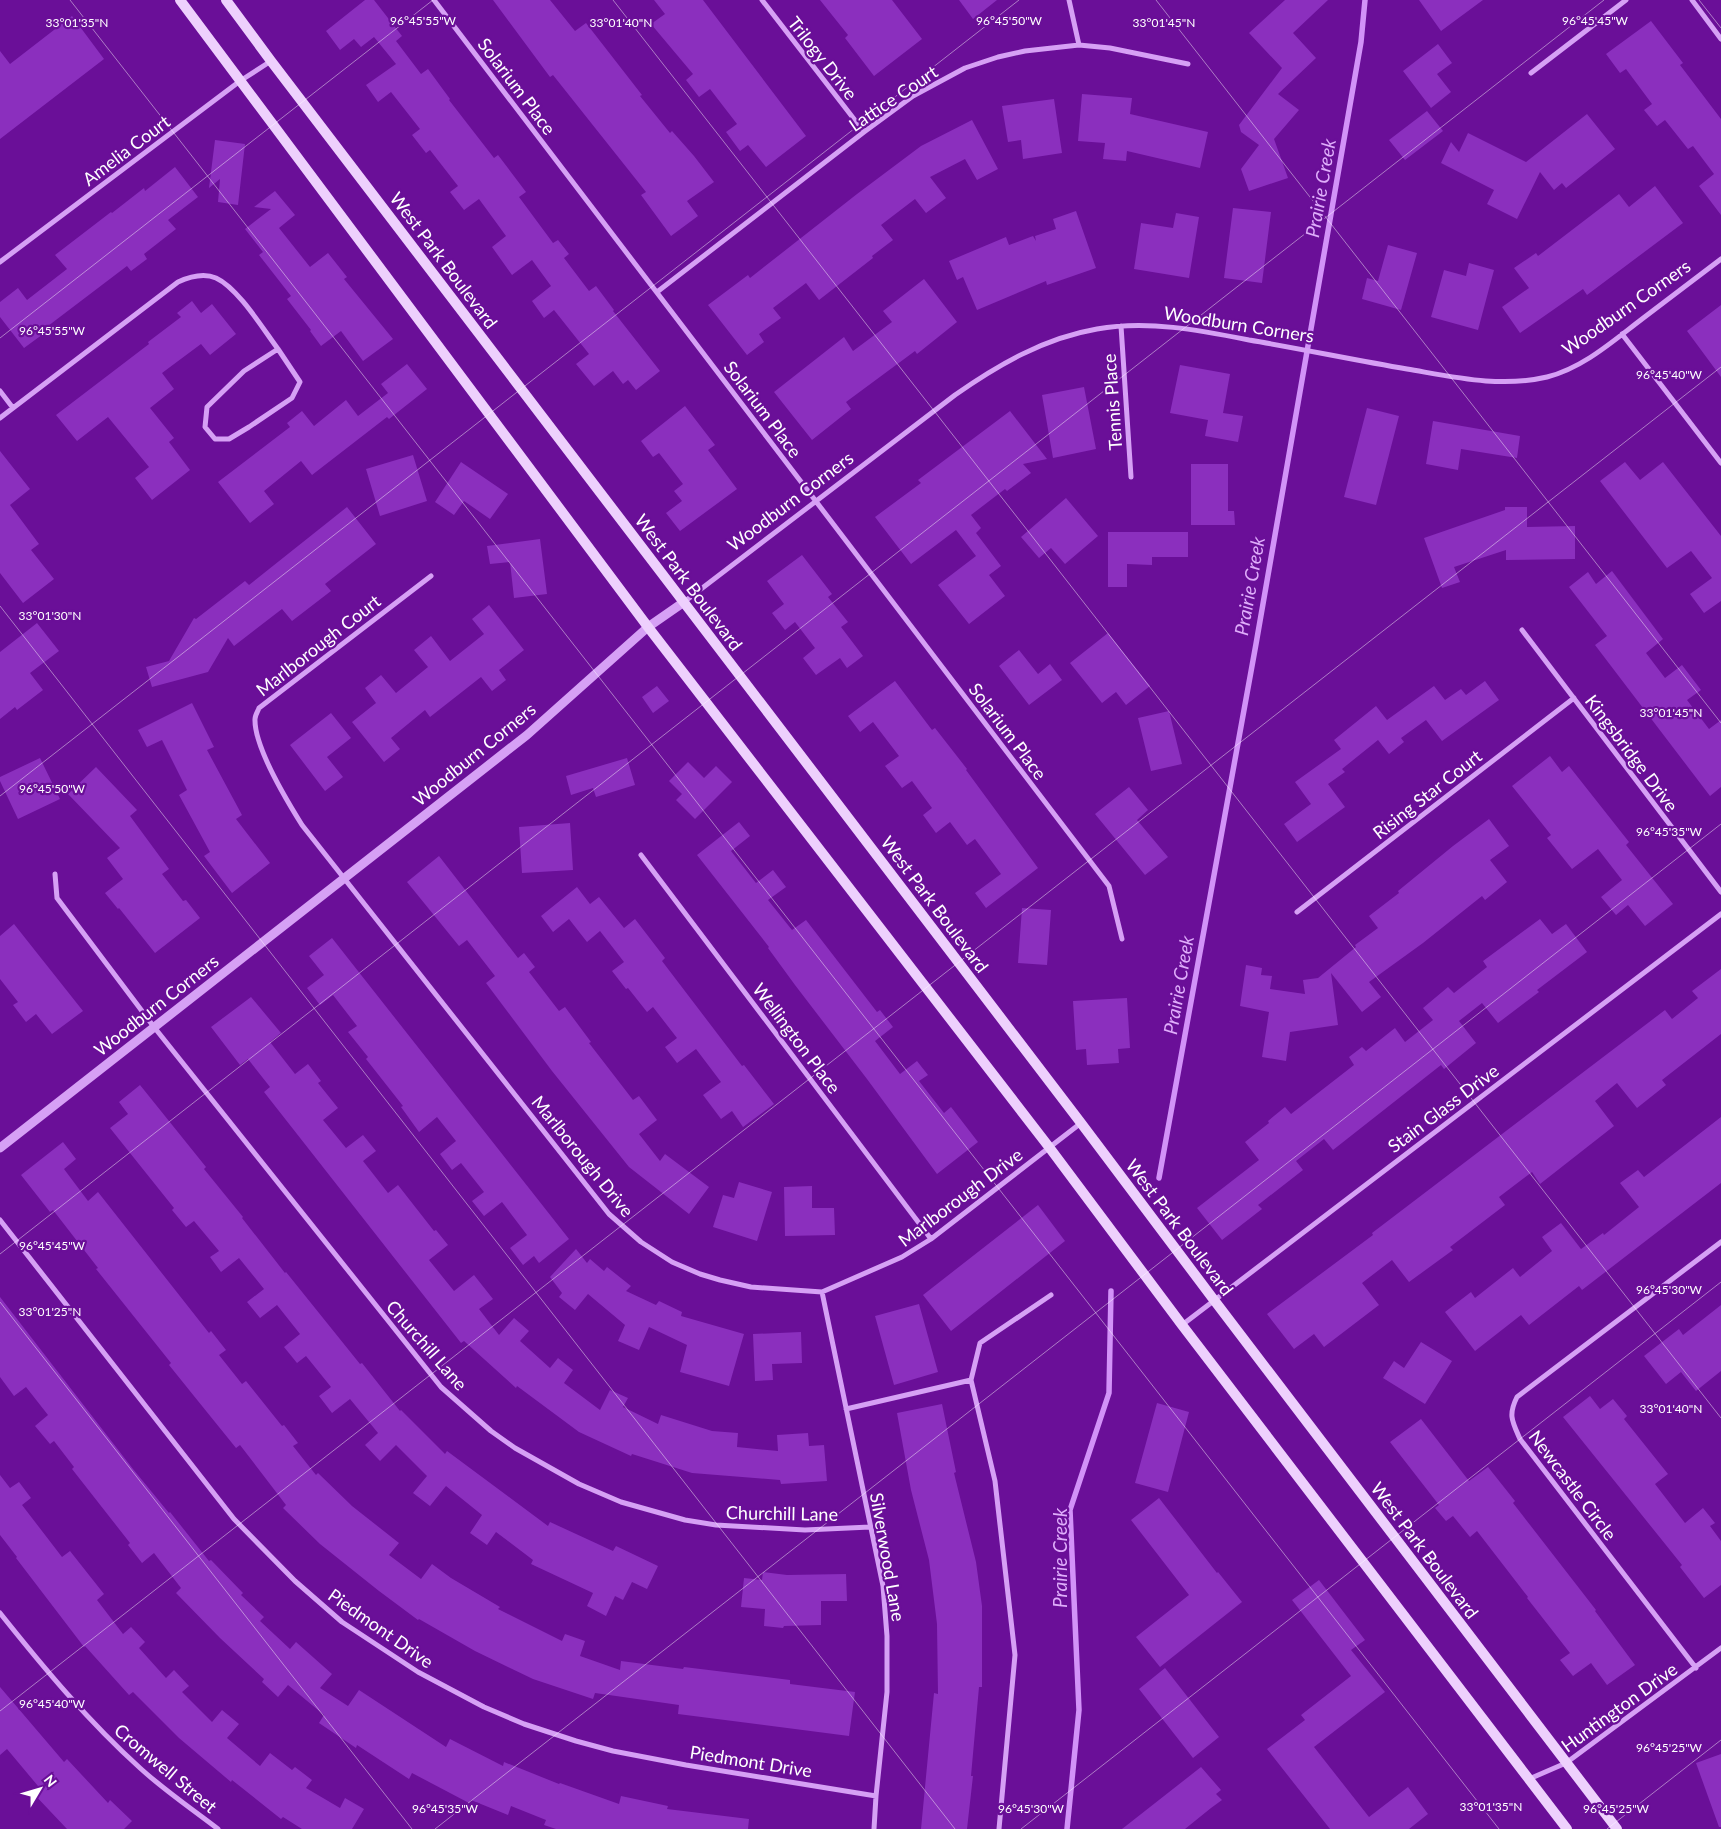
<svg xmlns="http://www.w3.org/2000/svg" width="1721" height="1829" viewBox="0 0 1721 1829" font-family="Lato,sans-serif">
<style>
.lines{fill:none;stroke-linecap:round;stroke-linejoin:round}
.stream{stroke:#d292f8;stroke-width:5.5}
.building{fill:#8b2fbe}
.minor{stroke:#d6a0f5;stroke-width:5}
.tertiary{stroke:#d6a0f5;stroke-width:9}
.secondary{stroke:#eed0fd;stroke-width:10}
.ticks{fill:none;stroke:#fff;stroke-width:1;stroke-opacity:0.45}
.labels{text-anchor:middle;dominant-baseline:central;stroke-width:4.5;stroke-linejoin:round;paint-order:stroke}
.street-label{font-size:18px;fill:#fff;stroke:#6a0f98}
.water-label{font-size:19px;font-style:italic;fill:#dfadfb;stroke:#6a0f98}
.ticks-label{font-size:12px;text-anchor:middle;fill:#fff;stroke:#6a0f98;stroke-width:4.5;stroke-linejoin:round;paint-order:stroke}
</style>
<rect width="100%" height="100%" fill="#6a0f98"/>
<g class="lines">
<path class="stream" d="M1159,1178L1256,644L1361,42L1365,0
M1067,1829L1079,1710L1070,1510L1109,1393L1111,1291"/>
</g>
<path class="building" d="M365,0H374L402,36L396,41L421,74L428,69L450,99L449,100L494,158L498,155L526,192L519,197L553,243L558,240L569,254L564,258L589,291L596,286L614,310L613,311L660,371L636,390L628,380L623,384L613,371L594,386L576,364L589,354L554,310L544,318L532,301L551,286L532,260L512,275L492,247L506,236L479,199L464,210L450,192L458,186L430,150L426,153L412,135L420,129L391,92L378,102L366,85L396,64L374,37L361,47L354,39L340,50L326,31Z
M493,0H550L575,31L586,23L642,95L640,96L670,133L672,131L694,156L714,182L687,201L698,216L671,236L641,195L646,192L553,75L550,77Z
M654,0H703L806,136L766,167L748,145L740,151L726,132L737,124L710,89L699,97L686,80L693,74L651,24L665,14Z
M820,0H892L922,39L874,76L845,38L848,35Z
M959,0H997L973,19Z
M1285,0H1328L1293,33L1316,58L1278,94L1299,110L1274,139L1288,178L1249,191L1241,169L1259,145L1241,132L1239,125L1282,68L1249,33Z
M1419,0H1483L1441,31Z
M72,16L104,59L0,139V51L10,64Z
M1651,21L1683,63L1680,65L1721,119V215L1699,186L1714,174L1693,146L1688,149L1665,120L1657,126L1644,110L1652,104L1626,69L1620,73L1606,54Z
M1438,44L1452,63L1437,74L1451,92L1431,108L1403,71Z
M1082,94L1132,98L1130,114L1208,132L1200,168L1127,151L1126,161L1103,159L1105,143L1078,141Z
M1054,99L1062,153L1023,159L1021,140L1008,142L1002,106Z
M1427,111L1443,131L1405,160L1389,140Z
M1587,114L1615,149L1566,188L1562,183L1554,190L1540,172L1517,219L1487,204L1494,190L1441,163L1451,142L1459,152L1468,133L1526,162Z
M972,120L998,169L977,180L965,159L930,177L946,198L926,213L915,199L881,225L893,240L872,256L873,258L819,300L806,283L773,308L781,318L759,334L764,342L747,355L708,305L748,275L750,278L857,194L921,146Z
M215,140L245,144L238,205L218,202L220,179L209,188Z
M175,167L198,197L168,220L176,229L144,254L147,259L131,271L127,266L48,326L50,329L24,348L0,317V302L18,288L27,300L67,269L55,255L111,212L112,213L144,188L145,191Z
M1655,186L1683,223L1587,295L1583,289L1520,333L1502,307L1529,288L1514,268L1536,253L1538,256L1619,194L1629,207Z
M275,191L295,215L279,228L310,267L328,253L347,277L344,279L393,339L363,361L341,331L321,346L310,331L311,330L287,299L291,296L259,255L263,252L245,229L271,209L254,207Z
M1233,208L1271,212L1262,283L1224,278Z
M1076,211L1096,268L1047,285L1046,281L977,310L963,277L957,280L949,261L1006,237L1009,245L1033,236L1036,241L1035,236L1056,229L1053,219Z
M1176,213L1199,217L1189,278L1134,269L1141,223L1173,228Z
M1388,245L1417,253L1401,310L1362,299L1367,278L1378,281Z
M1469,263L1494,270L1478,330L1431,317L1444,270L1466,276Z
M924,279L957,322L917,354L915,351L846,402L851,409L812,440L774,392L844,337L853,351L892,322L883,311Z
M192,301L201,313L212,304L236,334L210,355L201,344L162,373L174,389L150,408L174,438L169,442L190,470L152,500L135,478L149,467L108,417L77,441L56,415L149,344L148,342L181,317L177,313Z
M1721,305V377L1687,331Z
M407,364L427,389L389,419L387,417L312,475L301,461L264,491L274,504L250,523L218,482L290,427L287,423L302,411L314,426L346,400L358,416L388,393L381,384Z
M1180,365L1230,374L1223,413L1243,416L1238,442L1205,436L1208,420L1170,413Z
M1084,387L1096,449L1053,458L1042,395Z
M685,406L715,445L708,450L737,489L680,531L666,513L682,501L674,491L683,484L659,453L653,457L641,441Z
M1367,408L1399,416L1376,505L1344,497Z
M1010,411L1047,459L1023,464L1031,473L1007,491L1005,489L971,515L981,528L976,533L1001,566L989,575L1005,596L969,624L938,585L976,556L956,530L911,564L875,517L921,483L918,480Z
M1433,421L1520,436L1517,458L1461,449L1458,470L1426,464Z
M0,451L30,489L10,505L39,544L31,550L54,579L23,603L0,573Z
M413,455L427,501L380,516L366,469Z
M461,462L508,494L490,519L464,501L454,515L435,502Z
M1625,462L1640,480L1663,462L1721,536V601L1704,613L1690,594L1712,578L1691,551L1667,568L1600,481Z
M1191,464H1228V511H1234L1235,525H1191Z
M1066,498L1098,536L1065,564L1051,548L1039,558L1021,537Z
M347,507L376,544L325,584L331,591L292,621L282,609L234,646L228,638L208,672L152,687L146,667L169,661L194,618L196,619L245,581L249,585Z
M1505,507H1527V527L1575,526V559L1506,560V550L1454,567L1460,582L1442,588L1424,538L1505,510Z
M1108,532H1188V557H1152V565L1127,564V587H1108Z
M540,539L547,594L514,598L510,562L490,564L487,546Z
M802,555L832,594L828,597L848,622L841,627L863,656L847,668L840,658L816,675L803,658L815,648L795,622L785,630L772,613L784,604L767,581Z
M1612,571L1663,639L1646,653L1665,678L1682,665L1701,690L1687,700L1709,729L1721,720V787L1710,796L1595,645L1607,636L1569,587L1588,572L1596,584Z
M489,605L524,650L499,670L506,680L492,691L481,677L430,717L425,710L391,738L400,749L384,762L352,722L376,703L365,688L381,675L396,693L428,667L414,650L431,636L450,661L484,634L472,619Z
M37,623L59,651L30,673L43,690L17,710L15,707L0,719V652Z
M1108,633L1150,686L1126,705L1116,692L1102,703L1070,663Z
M1019,650L1038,674L1050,664L1062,680L1029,705L999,666Z
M895,681L932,730L935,728L967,769L966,770L1038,868L986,908L975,893L1001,874L975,839L967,845L950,822L936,833L923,815L932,808L912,781L902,788L885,766L899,756L873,722L860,732L848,716Z
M1485,681L1499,700L1442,741L1426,720L1401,738L1404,742L1389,754L1378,740L1342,769L1345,772L1328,784L1345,807L1297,842L1284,824L1311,804L1295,782L1341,749L1334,740L1376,706L1387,720L1434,686L1445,700L1461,689L1466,695Z
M657,686L669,701L653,713L642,697Z
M192,703L214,747L207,750L242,815L236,819L270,863L232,893L204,856L210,852L179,795L187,790L162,740L147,747L138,730Z
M1169,711L1182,764L1151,771L1138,718Z
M331,713L351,738L327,757L343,777L325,791L290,745Z
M1550,756L1562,772L1569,766L1629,842L1626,845L1673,904L1645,926L1628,905L1616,915L1601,897L1622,880L1598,849L1572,869L1547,838L1551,835L1512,786Z
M40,758L60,799L18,819L0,781V777Z
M627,758L635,785L596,797L593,788L571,795L566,776Z
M688,762L704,778L716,766L732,782L695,819L676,800L682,794L669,781Z
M96,767L137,810L130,816L169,869L162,874L183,901L186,900L200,918L155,953L119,908L118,909L105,893L123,879L107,858L120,848L68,794Z
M1129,787L1148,810L1137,820L1168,857L1145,875L1095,814Z
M1489,819L1509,846L1490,860L1507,882L1485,900L1482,896L1423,943L1369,982L1381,997L1362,1012L1331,973L1338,1025L1290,1032L1286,1061L1262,1057L1269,1012L1240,1006L1246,965L1262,968L1261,975L1272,976L1270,989L1305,994L1303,980L1318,978L1356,947L1355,945L1378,928L1369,916L1399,893L1398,891L1453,846Z
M739,822L750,836L731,851L756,883L773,870L786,887L768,900L792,930L806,920L877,1012L880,1010L893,1027L875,1041L900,1074L917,1061L928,1075L919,1081L944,1113L951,1107L978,1142L937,1174L867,1079L795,985L768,948L769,947L697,855Z
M570,823L573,870L522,873L519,827Z
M439,856L518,958L524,953L535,967L529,972L559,1011L565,1007L591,1042L589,1043L633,1100L639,1096L657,1120L639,1134L660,1161L665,1154L709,1187L689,1214L629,1167L552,1071L486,983L495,976L467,940L459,946L407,882Z
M577,887L590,904L599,897L624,928L635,919L665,958L662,961L742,1066L744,1065L774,1104L743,1127L732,1111L721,1119L703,1095L721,1082L696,1049L677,1063L665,1047L677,1038L653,1007L647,1012L628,988L626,989L612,971L624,962L600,931L587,942L569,919L553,932L541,916Z
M1022,908L1051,910L1047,965L1018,963Z
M1540,919L1552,934L1566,924L1587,952L1537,990L1539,992L1498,1023L1482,1003L1459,1021L1476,1043L1444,1069L1441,1065L1333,1150L1324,1139L1296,1161L1303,1170L1258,1205L1262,1209L1222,1240L1197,1208L1259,1160L1245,1142L1269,1123L1268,1121L1285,1107L1291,1114L1354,1065L1349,1057L1362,1047L1366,1051L1395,1028L1405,1042L1433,1020L1423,1008L1448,987L1454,993L1487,967L1483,961Z
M14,924L83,1011L52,1034L36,1014L26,1022L13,1005L18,1002L0,979V936Z
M332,938L569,1239L539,1263L534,1256L523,1265L510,1248L527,1235L502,1202L484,1216L472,1201L484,1192L461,1163L452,1170L440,1154L456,1141L437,1117L419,1132L401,1107L403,1106L366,1059L368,1057L348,1032L357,1026L333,995L320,1005L307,988L324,975L309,956Z
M1721,969V1034L1662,1080L1666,1085L1637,1108L1617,1083L1595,1101L1614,1126L1540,1184L1532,1172L1499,1197L1505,1205L1450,1247L1453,1250L1409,1282L1392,1260L1362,1283L1379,1305L1324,1347L1314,1334L1294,1349L1267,1314L1373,1235L1372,1233L1665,1010L1672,1019L1698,998L1692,991Z
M251,997L281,1033L270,1042L295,1074L308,1064L321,1081L318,1083L338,1108L323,1120L346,1148L363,1135L376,1151L363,1161L388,1193L398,1185L434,1231L436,1230L448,1245L429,1260L454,1291L474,1275L493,1299L479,1309L499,1335L514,1318L529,1331L520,1341L550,1368L558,1358L573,1370L564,1383L600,1410L610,1390L628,1398L623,1407L658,1424L661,1415L712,1431L738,1433L737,1447L778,1451L777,1435L808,1433L809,1446L824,1445L827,1481L781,1484L780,1480L692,1473L632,1454L631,1456L579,1432L517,1386L516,1388L464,1341L461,1343L264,1092L270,1087L248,1059L240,1065L211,1027Z
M1127,998L1130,1048L1118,1049L1119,1063L1087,1065L1086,1049L1076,1050L1073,1001Z
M140,1085L206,1167L204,1169L243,1217L242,1218L285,1273L286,1272L360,1364L362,1363L400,1411L401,1410L445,1454L447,1451L548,1526L550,1522L613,1551L616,1546L658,1566L647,1589L632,1582L623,1600L615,1596L606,1616L587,1606L593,1593L531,1564L533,1560L496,1532L487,1545L470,1533L482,1515L446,1486L430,1506L413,1493L427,1476L396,1445L380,1461L365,1445L378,1433L350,1399L332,1413L319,1396L331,1387L306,1356L297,1363L284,1347L300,1334L277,1305L260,1318L247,1302L264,1289L239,1258L221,1272L210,1257L219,1251L194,1221L186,1227L172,1210L174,1208L110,1128L128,1114L119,1102Z
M1721,1117V1183L1582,1290L1579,1286L1529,1325L1521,1315L1475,1351L1445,1312L1471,1292L1475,1298L1513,1268L1520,1277L1552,1251L1542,1237L1561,1223L1581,1249L1603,1233L1604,1235L1639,1207L1620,1183L1638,1170L1644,1177Z
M63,1142L76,1159L64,1169L88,1201L98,1192L209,1333L211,1331L226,1350L219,1355L242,1384L246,1381L282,1426L284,1425L298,1443L293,1446L316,1475L318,1473L352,1506L399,1543L389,1555L421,1579L432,1564L451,1578L500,1607L498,1609L562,1641L565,1634L585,1641L580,1656L620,1670L621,1661L683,1669L684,1667L790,1680V1684L855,1692L849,1736L678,1714L679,1705L595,1693L593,1699L533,1679L475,1651L419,1619L418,1620L379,1591L320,1544L283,1508L286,1505L240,1445L236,1448L198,1401L169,1365L171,1363L96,1269L98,1268L53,1210L50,1212L21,1175Z
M739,1182L772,1192L757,1241L713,1227L723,1195L734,1198Z
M812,1186V1208H834L835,1235L785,1236L784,1187Z
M1038,1205L1065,1241L951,1331L923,1295Z
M576,1249L587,1263L590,1259L604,1271L607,1267L631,1286L626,1291L656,1305L659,1301L682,1312L681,1316L744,1334L729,1386L680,1372L687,1345L649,1327L639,1350L618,1341L625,1325L588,1294L575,1310L559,1297L562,1293L550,1277Z
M0,1297L133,1469L169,1513L170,1512L209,1561L211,1560L243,1593L241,1595L264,1617L260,1621L290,1649L296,1642L332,1674L320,1688L348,1706L359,1690L446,1747L450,1739L503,1766L504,1762L559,1784L560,1783L619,1804L621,1796L668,1806L667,1809L749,1819L748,1829H556L544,1825L546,1820L511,1806L508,1815L471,1800L469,1803L412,1773L409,1779L357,1745L356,1748L319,1723L324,1715L288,1685L278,1697L262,1682L264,1679L220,1638L176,1593L181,1588L154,1553L142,1563L128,1545L130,1543L72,1469L74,1467L54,1441L50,1444L35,1426L48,1415L26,1387L14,1396L0,1377Z
M919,1304L938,1372L894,1385L875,1316Z
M1721,1305V1371L1696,1391L1681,1372L1666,1384L1644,1356L1679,1329L1683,1335Z
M801,1332L802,1363L772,1364L773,1380L755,1381L753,1334Z
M1421,1342L1452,1361L1425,1404L1383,1378L1394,1361L1404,1368Z
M1590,1396L1600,1409L1613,1399L1627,1416L1624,1419L1668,1474L1655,1484L1685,1523L1703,1508L1715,1523L1710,1526L1721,1541V1585L1704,1598L1680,1567L1682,1565L1563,1417Z
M1157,1403L1189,1412L1168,1492L1135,1483Z
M942,1404L956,1472L954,1473L976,1562L982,1606V1687H979L971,1776H973L967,1829H921L934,1693L938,1694L937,1624L929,1560L911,1490L897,1413Z
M1421,1419L1469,1481L1488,1467L1515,1501L1513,1503L1596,1610L1595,1611L1635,1665L1607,1685L1591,1663L1573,1676L1560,1660L1570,1653L1527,1598L1528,1597L1477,1531L1470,1537L1453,1516L1446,1521L1435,1508L1439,1505L1390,1442Z
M0,1475L10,1488L19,1482L31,1498L22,1505L62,1557L70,1551L104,1594L97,1600L123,1634L131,1627L145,1642L139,1648L166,1678L174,1670L189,1686L182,1692L212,1722L222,1710L239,1724L227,1738L260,1766L270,1753L292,1770L295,1767L312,1780L306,1788L340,1808L345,1798L364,1809L352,1829H302L283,1817L281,1819L232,1780L231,1782L179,1738L133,1692L129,1695L85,1646L84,1647L16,1558L17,1557L0,1535Z
M1159,1498L1217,1573L1218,1572L1242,1602L1160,1667L1136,1637L1189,1595L1131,1520Z
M763,1572L787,1575L846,1574L847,1601H821V1625L784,1626L783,1628L764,1626L765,1609L741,1607L744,1578L762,1580Z
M1319,1580L1365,1640L1351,1650L1385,1692L1314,1747L1369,1817L1408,1787L1428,1814L1409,1829H1330L1267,1749L1305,1720L1301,1715L1351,1676L1292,1600Z
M1165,1668L1219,1737L1193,1758L1139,1689Z
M0,1687L64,1762L67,1759L108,1803L110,1800L132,1821L124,1829H67L32,1792L38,1786L7,1749L0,1755Z
M1721,1754V1827H1719L1696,1763Z
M1201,1767L1221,1790L1216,1794L1222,1800L1211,1808L1185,1829H1122Z"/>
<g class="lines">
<path class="minor" d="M434,0L1109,886L1122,939
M762,0L864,132
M1069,0L1079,45
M1692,0L1721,39
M1531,73L1626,0
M0,262L240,81L271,61
M657,292L864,132L913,96L965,68L998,57L1025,51L1079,45L1110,48L1188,64
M1121,326L1131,477
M1622,334L1721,463
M278,349L300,382L292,398L249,427L229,439H215L205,427L207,407L244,371Z
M0,391L13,408
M0,418L178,282C189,277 204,273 216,278C238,288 263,329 278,349
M431,576L259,708C258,711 255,715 255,719C254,746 287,801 302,825L609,1214L641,1242L672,1262L700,1274L720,1280L751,1287L822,1292L902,1257L931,1239L1081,1123
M684,602L955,395C998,365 1044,338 1097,329C1147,320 1199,330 1249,340C1302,349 1354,360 1407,369C1454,377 1500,388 1547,377C1583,368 1613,341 1642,319C1668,299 1695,279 1721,259
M1522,630L1721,892
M641,855L931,1239
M55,874L57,898L154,1027L441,1387L491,1431L515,1448L579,1484L621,1502L685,1520L716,1525L805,1530L870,1527
M1297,912L1574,698
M0,1220L234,1519L295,1581L342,1622L418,1672L484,1707L524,1724L576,1741L613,1751L686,1765L876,1796
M822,1292L883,1586L887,1636V1692L876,1796L874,1829
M1182,1325L1721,914
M846,1409L971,1380
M0,1613C43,1667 88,1721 140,1768C164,1790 192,1809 218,1829
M1696,1668L1520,1439C1512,1421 1508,1415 1517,1397L1721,1242
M1529,1779L1566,1763L1721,1648
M999,1829L1015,1655L995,1481L971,1380L980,1343L1051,1295"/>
<path class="tertiary" d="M0,1148L527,735L648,627L684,602"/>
<path class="secondary" d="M180,0L648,627L1049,1147L1182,1325L1567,1829
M226,0L271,61L1081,1123L1214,1300L1617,1829"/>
</g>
<path class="ticks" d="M70,0L1499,1829M613,0L1721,1418M1156,0L1721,723M1699,0L1721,28M0,338L433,0M0,606L955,1829M0,796L1019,0M0,1254L1604,0M0,1302L412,1829M0,1711L1721,367M435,1829L1721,824M1021,1829L1721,1282M1607,1829L1721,1740"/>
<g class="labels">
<g class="street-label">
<text transform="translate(823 58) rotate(52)">Trilogy Drive</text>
<text transform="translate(517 86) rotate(53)">Solarium Place</text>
<text transform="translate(893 98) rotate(-34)">Lattice Court</text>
<text transform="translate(126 150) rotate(-37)">Amelia Court</text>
<text transform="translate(444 260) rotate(53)">West Park Boulevard</text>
<text transform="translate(1626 307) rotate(-35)">Woodburn Corners</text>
<text transform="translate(1239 324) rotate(9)">Woodburn Corners</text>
<text transform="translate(1112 402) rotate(-94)">Tennis Place</text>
<text transform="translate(763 409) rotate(53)">Solarium Place</text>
<text transform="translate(790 501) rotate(-37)">Woodburn Corners</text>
<text transform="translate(689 582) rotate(53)">West Park Boulevard</text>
<text transform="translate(318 645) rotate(-38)">Marlborough Court</text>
<text transform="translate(1008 731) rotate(53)">Solarium Place</text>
<text transform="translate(1632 753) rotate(53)">Kingsbridge Drive</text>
<text transform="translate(474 754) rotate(-39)">Woodburn Corners</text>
<text transform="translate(1427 794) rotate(-38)">Rising Star Court</text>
<text transform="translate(935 904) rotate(53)">West Park Boulevard</text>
<text transform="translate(156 1005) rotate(-38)">Woodburn Corners</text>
<text transform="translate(797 1038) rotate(53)">Wellington Place</text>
<text transform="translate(1443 1108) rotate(-37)">Stain Glass Drive</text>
<text transform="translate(583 1156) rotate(51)">Marlborough Drive</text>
<text transform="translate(960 1197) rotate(-37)">Marlborough Drive</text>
<text transform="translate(1180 1227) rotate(53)">West Park Boulevard</text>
<text transform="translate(427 1345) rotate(49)">Churchill Lane</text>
<text transform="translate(1573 1485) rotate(53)">Newcastle Circle</text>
<text transform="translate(782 1513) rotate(1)">Churchill Lane</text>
<text transform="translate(1425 1550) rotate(53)">West Park Boulevard</text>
<text transform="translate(888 1557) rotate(80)">Silverwood Lane</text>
<text transform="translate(381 1628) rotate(35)">Piedmont Drive</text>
<text transform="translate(1619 1707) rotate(-36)">Huntington Drive</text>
<text transform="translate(751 1761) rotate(9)">Piedmont Drive</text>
<text transform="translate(166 1768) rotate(40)">Cromwell Street</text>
</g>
<g class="water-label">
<text transform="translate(1320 188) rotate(-80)">Prairie Creek</text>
<text transform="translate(1249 586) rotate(-80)">Prairie Creek</text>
<text transform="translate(1178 985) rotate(-80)">Prairie Creek</text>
<text transform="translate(1059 1558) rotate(-90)">Prairie Creek</text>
</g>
</g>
<g class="ticks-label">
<text x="423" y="25">96°45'55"W</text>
<text x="1009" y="25">96°45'50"W</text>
<text x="1595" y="25">96°45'45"W</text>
<text x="1164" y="27">33°01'45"N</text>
<text x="77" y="27">33°01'35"N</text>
<text x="621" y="27">33°01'40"N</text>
<text x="52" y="335">96°45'55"W</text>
<text x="1669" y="379">96°45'40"W</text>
<text x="50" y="620">33°01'30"N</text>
<text x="1671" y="717">33°01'45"N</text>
<text x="52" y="793">96°45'50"W</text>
<text x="1669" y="836">96°45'35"W</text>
<text x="52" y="1250">96°45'45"W</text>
<text x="1669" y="1294">96°45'30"W</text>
<text x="50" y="1316">33°01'25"N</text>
<text x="1671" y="1413">33°01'40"N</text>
<text x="52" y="1708">96°45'40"W</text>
<text x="1669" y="1752">96°45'25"W</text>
<text x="1491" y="1811">33°01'35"N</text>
<text x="445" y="1813">96°45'35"W</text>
<text x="1031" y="1813">96°45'30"W</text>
<text x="1616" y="1813">96°45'25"W</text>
</g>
<g transform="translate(40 1789) rotate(52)" stroke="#6a0f98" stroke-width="4" paint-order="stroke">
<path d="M0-4L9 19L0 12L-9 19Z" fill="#ffffff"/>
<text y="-8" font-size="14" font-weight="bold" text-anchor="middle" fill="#ffffff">N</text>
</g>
</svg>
